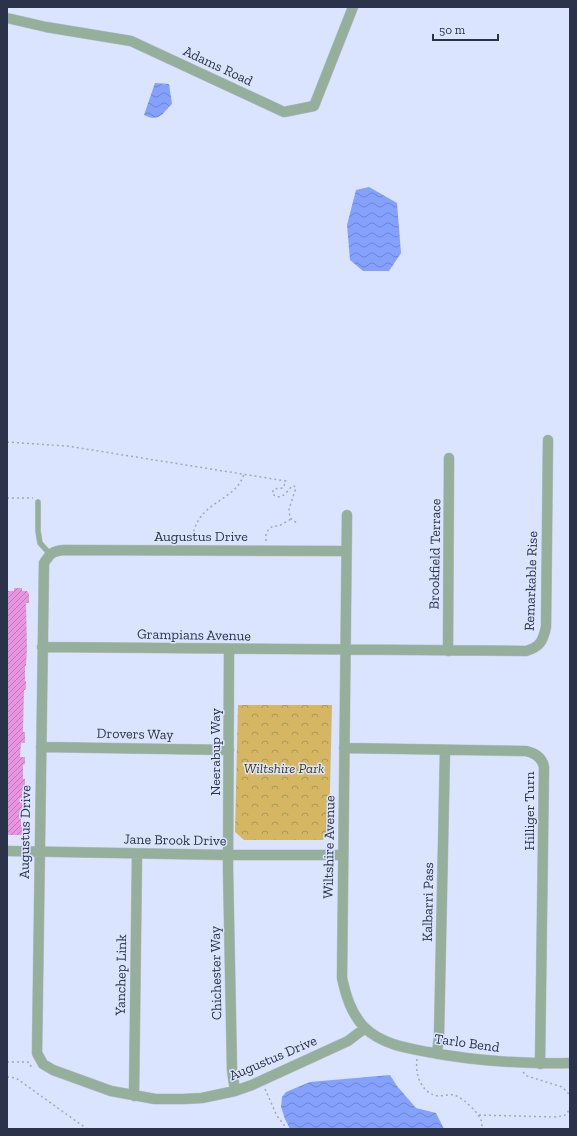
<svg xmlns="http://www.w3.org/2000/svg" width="577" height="1136" viewBox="0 0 577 1136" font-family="'Zilla Slab',serif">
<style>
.park{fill:url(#park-crowns)}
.water{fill:url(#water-waves)}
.building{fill:url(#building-hatch)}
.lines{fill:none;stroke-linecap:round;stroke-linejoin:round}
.service-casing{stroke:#b8c1da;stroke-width:6}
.minor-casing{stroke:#b8c1da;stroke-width:11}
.path{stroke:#9fa7c1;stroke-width:1.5;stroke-dasharray:2 3;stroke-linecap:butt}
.service{stroke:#96af9a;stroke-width:5}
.minor{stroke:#96af9a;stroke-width:10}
.labels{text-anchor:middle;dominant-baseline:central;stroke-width:3;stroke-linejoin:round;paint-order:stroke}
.street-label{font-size:14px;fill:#2b334b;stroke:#dbe4fe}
.park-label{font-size:14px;font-style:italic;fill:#4a3a07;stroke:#dbe4fe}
</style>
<defs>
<pattern id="park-crowns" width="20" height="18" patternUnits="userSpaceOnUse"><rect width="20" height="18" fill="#d5b763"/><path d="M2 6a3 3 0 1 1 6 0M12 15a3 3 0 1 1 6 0" fill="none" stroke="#ad9554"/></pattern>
<pattern id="water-waves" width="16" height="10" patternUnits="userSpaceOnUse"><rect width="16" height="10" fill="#85a1fe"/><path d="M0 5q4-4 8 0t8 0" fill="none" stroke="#6d84d0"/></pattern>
<pattern id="building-hatch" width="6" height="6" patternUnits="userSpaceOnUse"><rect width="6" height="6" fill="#e894e0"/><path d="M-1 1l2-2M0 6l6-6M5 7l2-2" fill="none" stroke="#bc79b8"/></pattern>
</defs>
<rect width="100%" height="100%" fill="#dbe4fe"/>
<path class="park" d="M238,705H332L329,831L323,840H244L235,832Z"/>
<path class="water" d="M155,83L169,84L172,104C161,115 159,122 144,115Z
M369,187L397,203L401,253L389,271H363L350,260L347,225L356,190Z
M390,1075L397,1086L416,1108L436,1113L444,1129H290L285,1119L281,1107L282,1097L286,1092L310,1082Z"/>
<path class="building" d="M14,588H22V591H27L29,594V603H26L27,647L26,666H25V681H26V688L25,690H24L23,732H25V743H21L20,757H25V764L23,765V779H25V791H22V805H24V812L21,813V827H24V835H7V591H14Z"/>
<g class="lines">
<g class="service-casing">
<path id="service" d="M38,502V531L40,543L50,554"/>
</g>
<g class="minor-casing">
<path id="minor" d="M7,18L46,27L131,41L284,112L314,106L353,7
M347,515L342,978C346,996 351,1013 364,1027C381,1044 406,1048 428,1052C475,1061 522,1064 570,1063
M346,551L64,550C52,551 50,554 44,563L37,1053L43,1064L53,1070L111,1091L155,1099H184L202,1098L235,1091L252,1085L348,1041L365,1028
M42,647L526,651C540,647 543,641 546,627L548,440
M229,649L228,868L232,1070L235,1091
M448,651L449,458
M41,747L229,750
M344,748L526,751C535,753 542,757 544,767L540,1064
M7,851L228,855H343
M437,1054L439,1036L445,750
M134,1096L137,854"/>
</g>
<path class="path" d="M7,442L67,446L286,481L283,488L274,489L272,493C280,502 286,493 292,486H294L296,488L289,509L290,518L297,523
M7,498H33
M191,541C193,531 197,520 204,513C217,499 238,494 244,474
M266,541V534L269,529L273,526H279L291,519
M23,861L28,864L30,868
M417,1059C415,1075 421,1093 438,1096C443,1096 449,1094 454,1095C462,1097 478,1112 481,1120C482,1122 482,1126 482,1129
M7,1062H28L29,1065L33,1067
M523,1072L527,1076L562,1087L568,1093L570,1098
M7,1077L16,1078L87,1129
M265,1089L277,1116L287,1129
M479,1115L554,1117C564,1116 567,1117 570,1106"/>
<use href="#service" class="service"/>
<use href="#minor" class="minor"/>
</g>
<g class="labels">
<g class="street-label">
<text transform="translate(218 66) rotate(25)">Adams Road</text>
<text x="201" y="536">Augustus Drive</text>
<text transform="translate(435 554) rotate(-89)">Brookfield Terrace</text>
<text transform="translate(531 581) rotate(-88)">Remarkable Rise</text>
<text transform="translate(194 635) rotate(1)">Grampians Avenue</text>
<text transform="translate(135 734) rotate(1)">Drovers Way</text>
<text transform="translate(215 752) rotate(-90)">Neerabup Way</text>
<text transform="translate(529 811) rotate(-90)">Hilliger Turn</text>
<text transform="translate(25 832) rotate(-89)">Augustus Drive</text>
<text transform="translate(175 840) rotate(1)">Jane Brook Drive</text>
<text transform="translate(329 847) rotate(-89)">Wiltshire Avenue</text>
<text transform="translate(428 902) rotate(-89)">Kalbarri Pass</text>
<text transform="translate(216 973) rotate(-91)">Chichester Way</text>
<text transform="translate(121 975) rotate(-89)">Yanchep Link</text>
<text transform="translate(467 1043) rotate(8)">Tarlo Bend</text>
<text transform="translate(273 1058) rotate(-23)">Augustus Drive</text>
</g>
<g class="park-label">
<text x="284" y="768">Wiltshire Park</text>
</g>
</g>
<rect width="577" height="1136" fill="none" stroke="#2b334b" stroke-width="16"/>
<path d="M433 34v6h65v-6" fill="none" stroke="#2b334b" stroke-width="2"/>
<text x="439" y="34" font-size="12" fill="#2b334b" stroke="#dbe4fe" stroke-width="3" paint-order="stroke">50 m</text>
</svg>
